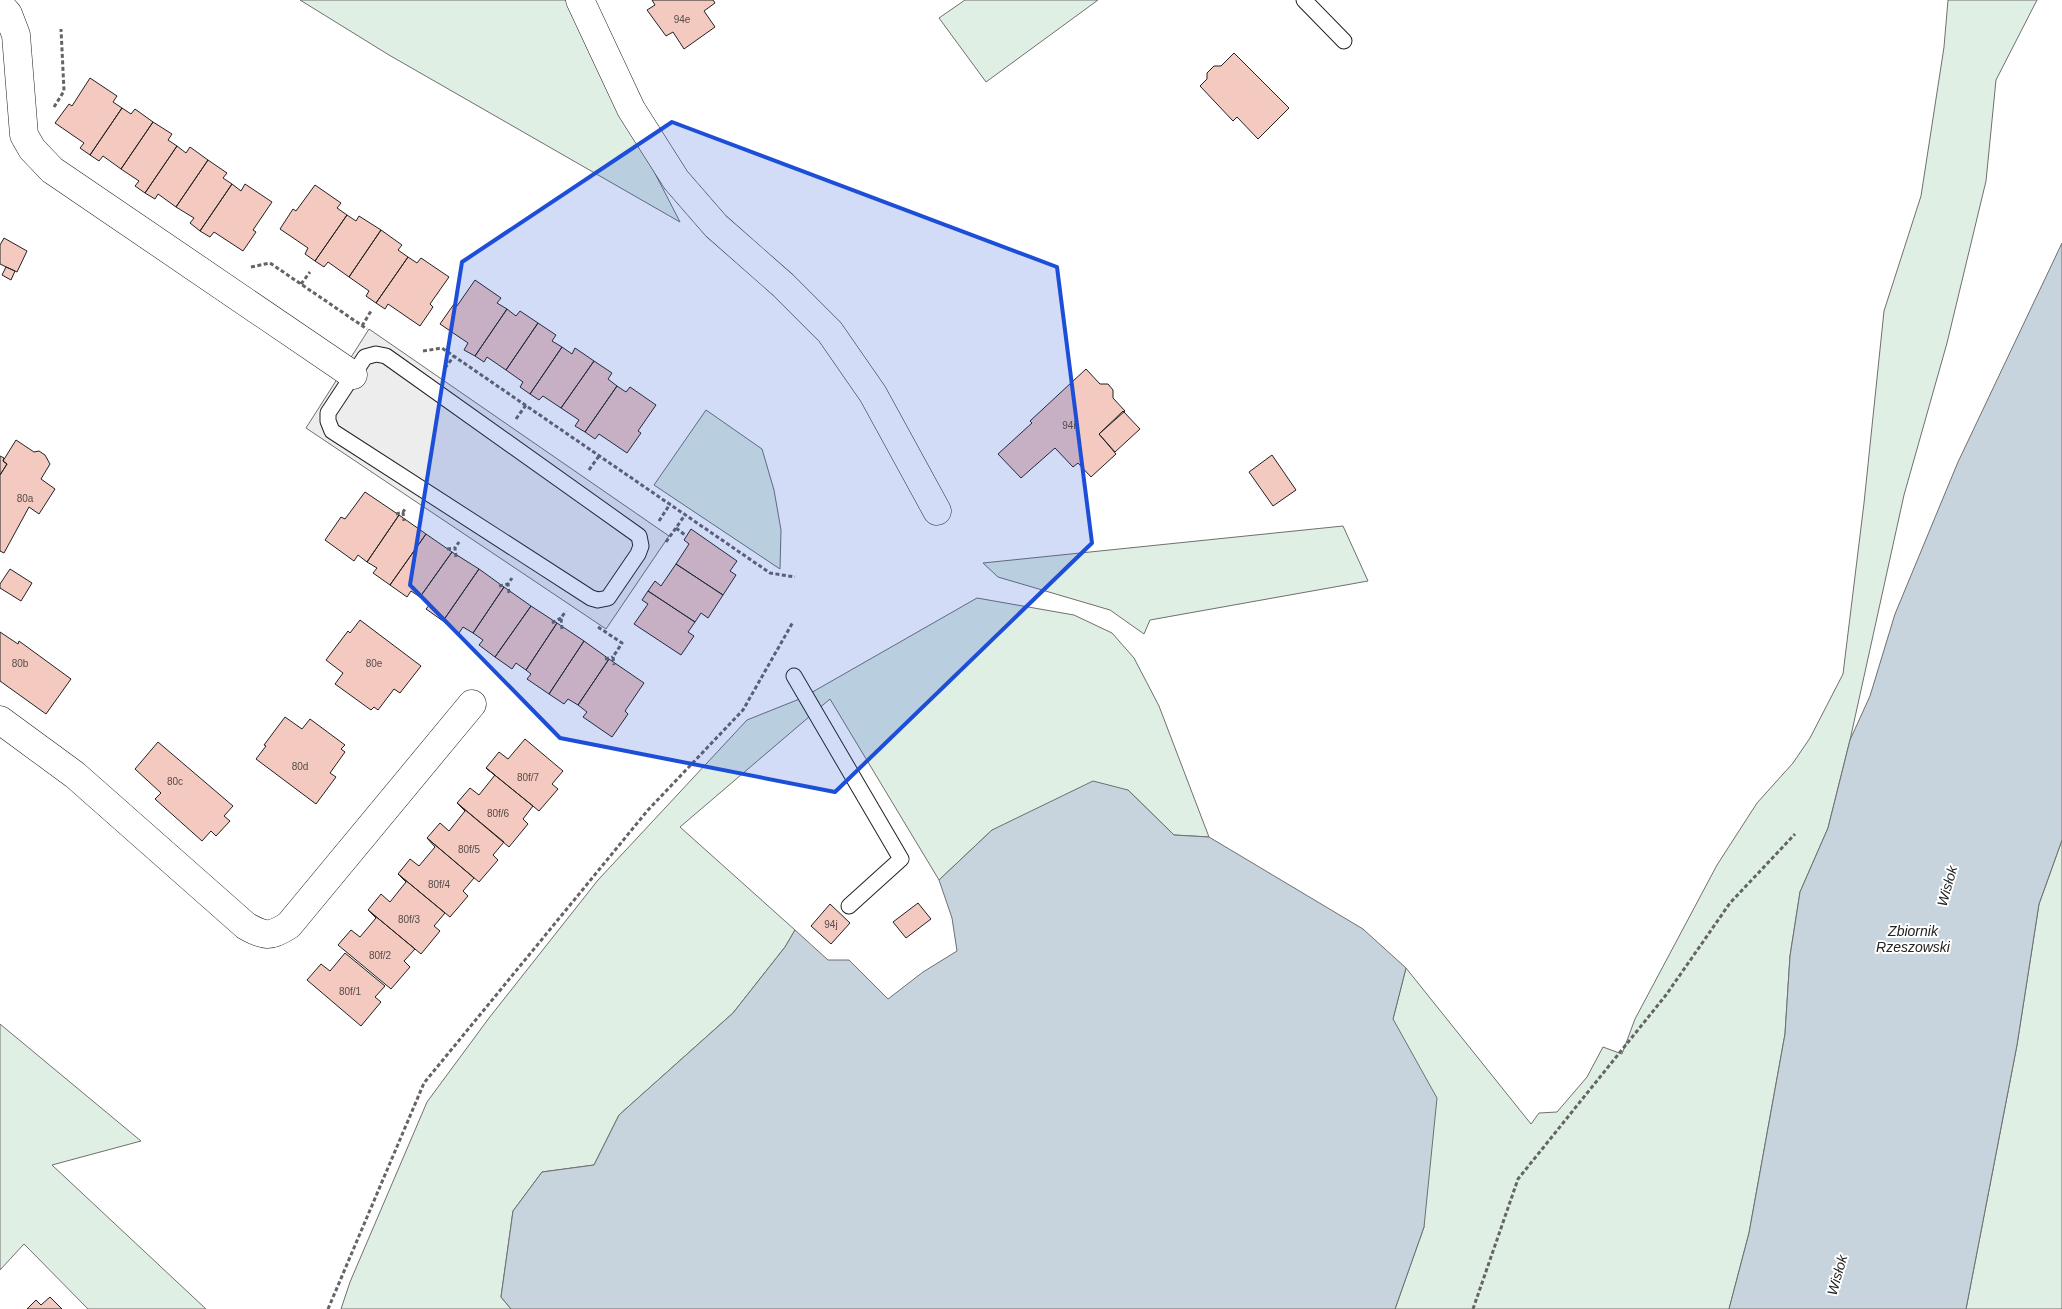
<svg xmlns="http://www.w3.org/2000/svg" width="2062" height="1309" viewBox="0 0 2062 1309" font-family="Helvetica,sans-serif">
<style>
.green{fill:#e0efe3;stroke:#6f6f6f}
.parking{fill:#ededed;stroke:#6f6f6f}
.water{fill:#c7d3dd;stroke:#6f6f6f}
.building{fill:#f3c9c0;stroke:#222}
.lines{fill:none;stroke-linecap:round;stroke-linejoin:round}
.service-casing{stroke:#222;stroke-width:17}
.minor-casing{stroke:#222;stroke-width:29}
.path{stroke:#646464;stroke-width:3;stroke-dasharray:4 2.5;stroke-linecap:butt}
.service{stroke:#fff;stroke-width:15}
.minor{stroke:#fff;stroke-width:28}
.marked{fill:#1d4ed8;fill-opacity:0.2;stroke:#1d4ed8;stroke-width:4;stroke-linejoin:round}
.labels{text-anchor:middle;dominant-baseline:central;stroke-width:4;stroke-linejoin:round;paint-order:stroke}
.number-label{font-size:10px;fill:#564c4a}
.water-label{font-size:14px;font-style:italic;fill:#222;stroke:#fff}
</style>
<rect width="100%" height="100%" fill="#fff"/>
<path class="green" d="M300,0H566L680,222L389,55Z
M965,0H1098L986,82L939,18Z
M1948,0H2037L1996,80L1986,181L1947,343L1904,495L1850,740L1828,828L1800,892L1790,956L1785,1034L1749,1233L1729,1309H1395L1424,1227L1393,1019L1406,968L1531,1124L1539,1113L1557,1112L1587,1077L1603,1047L1622,1054L1635,1019L1717,865L1757,803L1793,763L1810,738L1843,674L1864,503L1884,311L1921,196L1944,47Z
M706,410L762,449L774,490L781,530L780,569L654,485Z
M1343,526L1368,581L1150,620L1144,634L1110,610L998,577L983,563Z
M977,598L1074,615L1112,633L1134,658L1159,706L1209,837L1174,835L1128,790L992,830L939,880L830,699L680,827L795,930L785,947L733,1013L619,1115L594,1165L542,1172L513,1211L501,1297L511,1309H341L350,1282L427,1102L489,1018L598,880L747,720L802,698Z
M2062,840V1309H1966L2017,1045L2039,904Z
M0,1024L141,1141L52,1165L206,1309H88L24,1244L0,1270Z"/>
<path class="parking" d="M369,329L669,536L606,629L306,428Z"/>
<path class="water" d="M2062,243V840L2039,904L2017,1045L1966,1309H1729L1749,1233L1785,1034L1790,956L1800,892L1828,828L1850,740L1870,696L1895,614L1958,462Z
M1093,781L1128,790L1174,835L1209,837L1363,929L1406,968L1393,1019L1437,1098L1424,1227L1395,1309H511L501,1297L513,1211L542,1172L594,1165L619,1115L733,1013L785,947L795,930L828,960H849L888,999L923,972L957,951L952,918L939,880L992,830Z"/>
<path class="building" d="M652,0H713L715,3L704,11L715,27L684,49L673,32L666,36L647,10L655,5Z
M1234,53L1289,108L1258,139L1237,117L1233,121L1200,86L1207,79V73L1214,66H1221Z
M90,78L117,96L113,102L122,108L90,155L80,148L84,143L55,123L69,104L72,106Z
M122,108L131,114L135,109L153,122L121,169L103,156L99,161L90,155Z
M153,122L172,134L168,140L177,146L145,193L135,186L139,181L121,169Z
M177,146L186,153L190,147L208,160L176,207L158,194L155,199L145,193Z
M208,160L227,173L223,178L232,184L200,231L190,223L194,218L176,207Z
M232,184L241,191L245,184L272,202L253,230L256,232L243,251L214,232L210,237L200,231Z
M315,185L341,203L337,208L347,215L315,261L305,254L308,248L280,229L293,209L296,211Z
M347,215L356,221L359,216L381,230L349,277L328,262L324,267L315,261Z
M381,230L402,245L398,250L408,257L376,303L366,296L369,291L349,277Z
M4,238L27,251L17,272L0,264V245Z
M408,257L417,263L421,258L449,277L430,304L433,307L420,326L388,304L385,309L376,303Z
M6,267L15,271L11,280L2,275Z
M475,280L501,298L497,303L507,309L475,356L464,350L468,343L440,324L454,304L457,306Z
M507,309L516,316L520,311L538,323L506,370L487,357L484,362L475,356Z
M538,323L556,335L552,341L562,347L530,394L520,387L523,382L506,370Z
M562,347L572,354L575,348L594,361L561,408L543,396L539,400L530,394Z
M594,361L612,373L608,379L617,386L585,432L575,426L579,420L561,408Z
M1086,369L1100,384H1108L1113,390V398L1125,411L1099,434L1116,454L1091,477L1078,463L1073,467L1055,448L1021,478L998,454L1032,423L1030,421Z
M617,386L626,392L630,387L656,405L638,431L641,433L627,453L599,434L595,439L585,432Z
M1123,411L1140,429L1115,452L1099,434Z
M16,440L34,452L39,451L45,455L50,464L41,479L55,489L39,514L29,507L4,553L0,551V475L7,464L3,461Z
M1272,455L1296,490L1273,506L1249,472Z
M0,456L4,458L3,461L7,464L0,475Z
M365,492L399,515L367,562L358,555L354,561L325,540L341,517L345,519Z
M399,515L426,534L390,585L373,573L377,568L367,562Z
M691,529L737,561L730,571L736,575L723,595L676,564L689,544L684,540Z
M426,534L452,552L420,597L411,591L407,597L390,585Z
M452,552L479,569L443,621L426,609L430,604L420,597Z
M676,564L723,595L708,618L701,613L695,622L648,591L655,581L661,586Z
M10,569L32,583L21,601L0,588V584Z
M479,569L504,587L473,633L463,627L459,633L443,621Z
M504,587L531,606L495,657L479,645L483,640L473,633Z
M648,591L695,622L688,632L694,636L681,655L634,624L648,604L642,600Z
M531,606L557,623L526,670L516,663L512,669L495,657Z
M360,620L421,666L400,693L394,689L378,710L374,707L371,710L335,684L343,673L326,660L348,631L350,633Z
M557,623L584,641L549,694L527,679L531,674L526,670Z
M0,632L18,644L19,641L71,679L46,714L0,681Z
M584,641L609,659L578,705L568,699L564,704L549,694Z
M609,659L644,683L625,711L628,714L612,737L583,717L587,712L578,705Z
M285,717L302,729L310,719L345,745L341,749L345,752L330,773L336,777L316,804L256,759L266,746L264,745Z
M525,739L563,771L552,784L558,789L539,811L486,768L499,752L508,759Z
M158,742L233,806L224,816L230,821L216,836L211,831L202,841L155,799L161,793L135,769Z
M486,768L533,806L523,819L528,824L509,847L457,803L470,788L479,795L495,775Z
M457,803L504,842L493,855L498,860L479,882L427,838L440,823L449,831L465,811Z
M427,838L474,878L463,891L468,896L450,917L398,874L410,859L419,866L435,847Z
M398,874L445,913L434,926L440,931L421,954L368,910L381,894L390,902L406,882Z
M918,903L931,919L906,938L893,922Z
M830,904L850,923L831,944L811,926Z
M368,910L415,949L404,961L410,967L391,989L338,945L351,930L360,937L376,918Z
M345,953L385,986L375,997L381,1002L361,1026L307,980L321,964L330,971Z
M50,1297L62,1309H27L36,1300L41,1305Z"/>
<g class="lines">
<g class="service-casing">
<path id="service" d="M1304,0L1344,41
M376,354L386,356L639,536L641,546L638,554L608,598L598,600L591,598L332,431L328,421V413L365,357Z
M794,676L901,859L849,906"/>
</g>
<g class="minor-casing">
<path id="minor" d="M580,0L631,109L676,180L716,226L783,285L830,332L873,394L937,511
M0,5L8,14L16,35L24,135L32,149L52,170L353,375
M0,720L75,775L246,926C265,937 271,937 289,925L472,704"/>
</g>
<path class="path" d="M54,107L64,91L61,29
M251,267L270,263L367,329
M301,284L310,272
M362,326L371,311
M423,351L442,348L770,573L795,577
M445,368L454,356
M516,419L526,405
M589,470L599,456
M403,512L404,521
M396,514L403,512L405,509
M659,521L670,504
M676,528L685,535
M666,542L685,515
M447,549L455,548
M456,557L455,548L459,542
M499,586L508,584
M509,593L508,584L512,578
M552,623L561,618
M598,627L622,643L613,657L614,665
M562,629L561,618L566,611
M605,659L613,657
M328,1309L424,1083L648,810L743,710L793,622
M1473,1309L1518,1179L1666,995L1730,903L1795,834"/>
<use href="#service" class="service"/>
<use href="#minor" class="minor"/>
</g>
<path class="marked" d="M672,122L1057,267L1092,543L835,792L560,738L410,585L462,262Z"/>
<g class="labels">
<g class="number-label">
<text x="682" y="19">94e</text>
<text x="1069" y="425">94i</text>
<text x="25" y="498">80a</text>
<text x="20" y="663">80b</text>
<text x="374" y="663">80e</text>
<text x="300" y="766">80d</text>
<text x="528" y="777">80f/7</text>
<text x="175" y="781">80c</text>
<text x="498" y="813">80f/6</text>
<text x="469" y="849">80f/5</text>
<text x="439" y="884">80f/4</text>
<text x="409" y="919">80f/3</text>
<text x="831" y="924">94j</text>
<text x="380" y="955">80f/2</text>
<text x="350" y="991">80f/1</text>
</g>
<g class="water-label">
<text transform="translate(1947 886) rotate(-74)">Wisłok</text>
<text x="1913" y="931">Zbiornik<tspan x="1913" dy="16">Rzeszowski</tspan></text>
<text transform="translate(1837 1275) rotate(-74)">Wisłok</text>
</g>
</g>
</svg>
